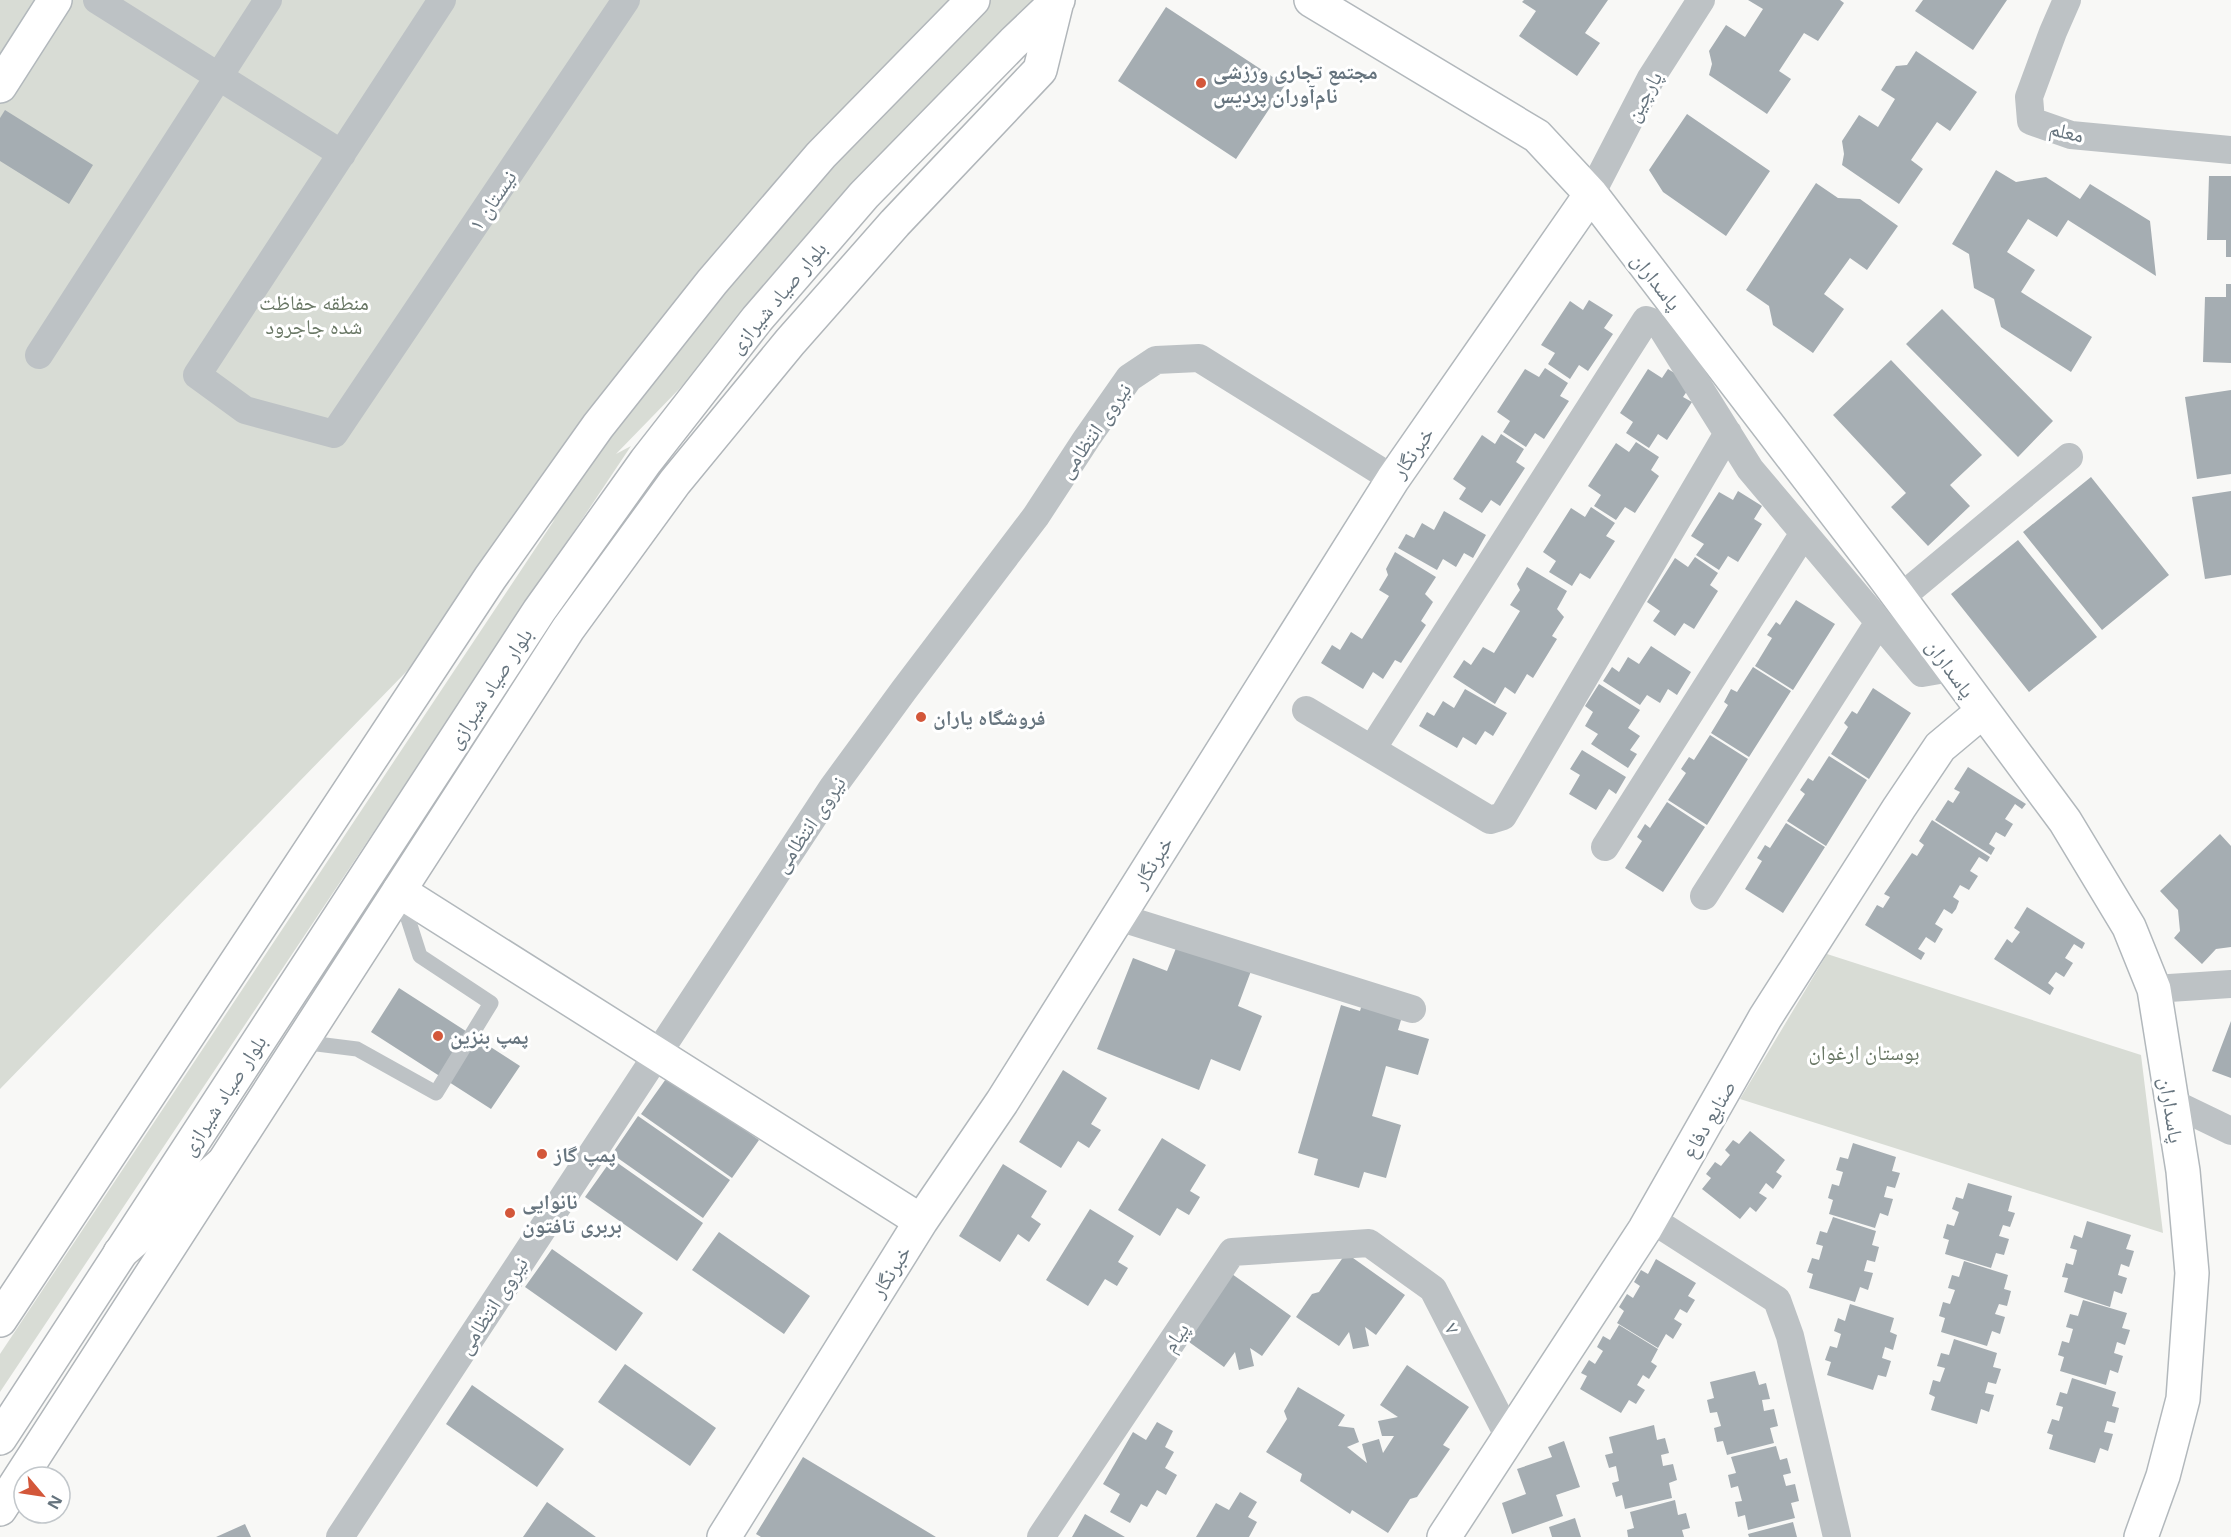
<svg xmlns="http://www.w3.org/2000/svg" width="2231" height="1537" viewBox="0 0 2231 1537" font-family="'Open Sans','Noto Naskh Arabic',sans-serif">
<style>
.green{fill:#d8dcd5}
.building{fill:#a5adb2}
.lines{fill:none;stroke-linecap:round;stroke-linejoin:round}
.secondary-casing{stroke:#b2b8bc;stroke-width:36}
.primary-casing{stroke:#b1b6ba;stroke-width:36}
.highway-casing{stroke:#b3b7ba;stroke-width:36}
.lane{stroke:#bdc2c5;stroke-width:15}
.street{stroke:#bdc2c5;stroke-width:28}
.secondary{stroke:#fff;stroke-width:33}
.primary{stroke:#fff;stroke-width:33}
.highway{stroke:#fff;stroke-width:33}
.poi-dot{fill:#d3573a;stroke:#fff;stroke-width:2}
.labels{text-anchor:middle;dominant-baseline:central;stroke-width:6;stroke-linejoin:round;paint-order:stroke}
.poi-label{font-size:21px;font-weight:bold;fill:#66747e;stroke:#fff;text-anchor:start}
.street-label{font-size:21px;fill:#66747e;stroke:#fff}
.park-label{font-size:21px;fill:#687664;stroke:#fff}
</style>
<rect width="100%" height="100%" fill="#f8f8f6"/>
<path class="green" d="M0,0H1057L616,454L631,446L0,1392V1354L555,519L0,1089Z
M1827,954L2141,1055L2163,1233L1740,1099Z"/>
<path class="building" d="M1524,0H1608L1585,33L1600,43L1577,76L1519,36L1536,11L1522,2Z
M1748,0H1840L1844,3L1818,41L1804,33L1779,71L1791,79L1767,114L1709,75L1712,64L1709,51L1726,25L1745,37L1763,9Z
M1923,0H2007L1973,50L1915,11Z
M1166,7L1285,85L1236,159L1118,81Z
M1916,51L1977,92L1950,131L1937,122L1911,160L1923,169L1899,204L1842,165L1844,154L1842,141L1859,115L1878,127L1895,99L1881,90L1896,66L1907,65Z
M5,110L93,165L69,204L0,161V118Z
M1687,114L1770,171L1726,236L1663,192L1649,170Z
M1996,170L2016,182L2046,177L2080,199L2090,184L2150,221L2156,276L2068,220L2057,237L2028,219L2007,252L2035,270L2021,292L2092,337L2071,372L2001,327L1994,299L1974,288L1969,254L1952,244Z
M2209,176H2231V257H2226V240H2207Z
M1816,183L1838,198L1860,199L1898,226L1867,270L1850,258L1824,294L1844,309L1813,353L1773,325L1769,306L1746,290Z
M2226,284H2231V363L2203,362L2205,297H2226Z
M1589,300L1613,315L1604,328L1613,334L1588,371L1579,365L1570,379L1548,364L1555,353L1541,345L1570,301L1583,310Z
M1942,309L2053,421L2018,457L1906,344Z
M1891,360L1982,455L1950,485L1970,506L1928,546L1891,507L1906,493L1833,415Z
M1545,368L1568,383L1560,396L1569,401L1544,439L1535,433L1526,447L1503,432L1510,421L1497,412L1525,369L1539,377Z
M1648,369L1662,378L1668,369L1692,384L1683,397L1692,402L1667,440L1658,434L1649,448L1626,433L1633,422L1620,413Z
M2231,390V474L2197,479L2185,397Z
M1501,434L1524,449L1516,462L1525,468L1500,506L1491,500L1482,513L1459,499L1466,488L1453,479L1482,435L1495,444Z
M1636,442L1659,457L1651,470L1659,476L1635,513L1625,507L1616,520L1594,506L1601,495L1588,486L1616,443L1629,452Z
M2091,477L2169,575L2102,630L2023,532Z
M1738,491L1762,506L1754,519L1762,524L1738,562L1728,556L1719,570L1696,555L1704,544L1691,536L1719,492L1733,500Z
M2231,491V575L2205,579L2192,497Z
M1591,507L1615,523L1606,536L1615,541L1590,579L1580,573L1572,586L1549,572L1556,561L1543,552L1571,508L1585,517Z
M1444,511L1486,535L1473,558L1464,553L1456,567L1443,559L1437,570L1398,548L1406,534L1414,538L1422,523L1434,530Z
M2018,540L2097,637L2029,692L1951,594Z
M1395,552L1436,577L1425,594L1433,602L1421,621L1426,625L1401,663L1395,660L1383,679L1373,672L1363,689L1321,663L1332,645L1340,650L1351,632L1362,639L1389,596L1379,590L1388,575L1386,569Z
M1695,557L1718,573L1710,585L1718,591L1694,629L1684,623L1675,636L1653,621L1660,611L1647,602L1675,558L1688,567Z
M1527,567L1567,591L1557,609L1564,617L1552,636L1557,639L1533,678L1527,674L1515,694L1505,687L1495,704L1453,677L1464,660L1471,665L1483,647L1494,653L1520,611L1510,605L1520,590L1517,584Z
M1796,600L1835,624L1793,690L1755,666L1772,638L1767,635L1776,622L1780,625Z
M1651,646L1691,672L1677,695L1668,689L1660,703L1647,695L1640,705L1603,681L1612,667L1619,672L1628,657L1639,664Z
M1753,667L1791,691L1749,757L1711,733L1728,705L1724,702L1731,689L1737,692Z
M1599,684L1640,710L1628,728L1640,736L1630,750L1637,754L1628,768L1591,744L1598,734L1585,726L1593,712L1585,706Z
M1873,688L1911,713L1869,779L1831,754L1848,727L1844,723L1852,711L1857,714Z
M1465,689L1507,713L1493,736L1485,731L1476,745L1463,737L1457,748L1419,726L1427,712L1434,716L1443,701L1454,708Z
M1710,735L1748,759L1707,825L1668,800L1686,773L1681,769L1689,757L1694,760Z
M1582,750L1626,777L1616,794L1609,789L1596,810L1569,794L1580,775L1570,769Z
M1829,756L1867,780L1826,846L1787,821L1805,794L1800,790L1808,778L1813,781Z
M1968,767L2026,804L2022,809L2015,804L2005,819L2013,824L2005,837L1996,832L1989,844L1995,848L1991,855L1935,820L1948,800L1953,803L1960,792L1954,789Z
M1667,802L1705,827L1663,892L1625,868L1642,841L1637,837L1645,824L1650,828Z
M1932,820L1990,857L1987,862L1979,857L1970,871L1978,876L1969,890L1960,885L1953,897L1959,901L1956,909L1952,914L1944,909L1935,924L1943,929L1935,943L1926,937L1918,949L1925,953L1921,960L1865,925L1877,905L1883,908L1890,897L1884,894L1912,853L1917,856L1924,845L1919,841Z
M1786,823L1825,847L1783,913L1745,889L1762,861L1757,858L1765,845L1770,848Z
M2220,834L2231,846V947L2216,949L2202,964L2174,938L2180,931L2178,910L2160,891Z
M2027,907L2085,943L2082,949L2074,944L2065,958L2073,963L2064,977L2056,972L2048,983L2054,988L2050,995L1994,959L2007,939L2012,943L2020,932L2014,928Z
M1178,943L1251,971L1238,1006L1262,1016L1240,1071L1211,1059L1199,1090L1097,1049L1133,958L1167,971Z
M399,988L520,1066L491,1109L371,1032Z
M1364,998L1404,1010L1398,1030L1429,1039L1418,1075L1386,1066L1372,1116L1401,1125L1386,1178L1364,1172L1359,1188L1314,1175L1318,1159L1298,1153L1341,1005L1360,1011Z
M2231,1021V1078L2212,1071Z
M1063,1070L1107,1098L1091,1124L1101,1130L1089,1148L1078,1141L1061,1168L1019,1142Z
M668,1076L759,1140L732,1178L641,1114Z
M638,1116L730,1180L703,1218L612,1154Z
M1750,1131L1785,1160L1776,1172L1782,1176L1773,1189L1766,1183L1759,1193L1767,1198L1756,1212L1750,1207L1740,1219L1702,1189L1711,1178L1706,1174L1715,1162L1721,1166L1730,1155L1725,1150L1733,1140L1739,1144Z
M1162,1138L1206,1165L1190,1191L1200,1197L1189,1215L1177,1208L1160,1236L1118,1210Z
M1853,1143L1896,1157L1892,1171L1900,1173L1895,1188L1887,1186L1884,1197L1893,1199L1888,1216L1880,1213L1875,1228L1829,1214L1833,1200L1828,1198L1832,1184L1839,1186L1843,1172L1836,1170L1840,1157L1848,1159Z
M612,1159L703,1223L677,1261L585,1197Z
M1003,1164L1047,1191L1031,1217L1041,1224L1029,1242L1018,1234L1000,1262L959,1236Z
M1968,1183L2012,1196L2008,1211L2015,1213L2010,1227L2003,1225L1999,1236L2009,1239L2004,1255L1996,1253L1991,1268L1945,1254L1949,1240L1943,1238L1947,1224L1954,1226L1959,1212L1952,1209L1956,1197L1963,1199Z
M1090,1209L1134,1236L1118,1262L1128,1268L1117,1286L1105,1279L1088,1306L1046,1280Z
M1833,1217L1876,1231L1872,1245L1879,1247L1875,1262L1867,1260L1864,1271L1873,1273L1868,1290L1860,1287L1855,1302L1809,1288L1813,1274L1807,1272L1812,1258L1819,1260L1823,1246L1816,1244L1820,1231L1827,1233Z
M2087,1221L2131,1235L2126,1249L2134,1251L2129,1267L2121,1264L2118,1275L2127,1278L2122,1294L2114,1291L2110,1307L2064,1292L2068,1278L2062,1277L2066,1263L2073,1265L2077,1250L2070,1248L2074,1235L2082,1238Z
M719,1232L810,1296L784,1334L692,1270Z
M552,1249L643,1313L616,1351L525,1287Z
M1346,1253L1405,1295L1376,1335L1365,1327L1369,1346L1353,1349L1349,1332L1339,1346L1296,1317L1312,1294L1319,1292Z
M1656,1259L1696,1283L1688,1296L1695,1300L1687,1313L1680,1309L1674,1319L1682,1324L1673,1339L1666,1334L1658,1348L1617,1323L1624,1311L1619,1307L1627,1294L1633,1298L1640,1286L1634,1282L1641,1270L1648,1274Z
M1964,1261L2008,1275L2004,1289L2011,1291L2007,1306L1999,1304L1995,1314L2005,1317L2000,1334L1992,1331L1987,1346L1941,1332L1945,1318L1939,1316L1943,1302L1950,1304L1955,1290L1948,1288L1952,1275L1959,1277Z
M1232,1274L1291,1316L1262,1356L1250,1348L1254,1366L1239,1370L1235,1352L1224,1367L1182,1337Z
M2083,1300L2127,1313L2122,1328L2130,1330L2125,1345L2117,1342L2114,1353L2123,1356L2118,1373L2110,1370L2106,1385L2060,1371L2064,1357L2058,1355L2062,1341L2069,1343L2073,1329L2066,1327L2070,1314L2078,1316Z
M1850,1304L1894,1318L1890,1332L1897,1335L1893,1350L1885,1347L1882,1358L1891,1361L1886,1377L1878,1375L1873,1390L1827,1375L1831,1362L1825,1360L1830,1346L1837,1348L1841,1334L1834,1331L1838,1318L1845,1321Z
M1619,1325L1658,1349L1651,1362L1657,1366L1649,1379L1643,1375L1637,1385L1645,1390L1636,1404L1629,1400L1621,1413L1580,1389L1587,1376L1581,1373L1589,1360L1595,1364L1603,1351L1597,1347L1603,1336L1610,1340Z
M1954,1339L1997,1353L1993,1367L2001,1369L1996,1384L1988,1382L1985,1393L1994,1395L1989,1412L1981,1409L1977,1424L1931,1410L1935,1397L1929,1394L1933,1380L1940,1382L1945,1368L1937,1366L1941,1353L1949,1355Z
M625,1364L716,1428L690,1466L598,1402Z
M1407,1365L1469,1407L1443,1445L1450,1449L1417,1497L1410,1499L1388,1533L1352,1510L1350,1514L1300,1481L1302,1474L1266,1452L1287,1419L1284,1411L1298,1387L1345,1415L1338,1426L1354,1428L1359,1442L1347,1447L1367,1463L1362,1444L1379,1439L1383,1453L1394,1436H1382L1378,1421L1398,1417L1380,1405Z
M1755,1371L1759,1385L1766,1383L1770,1399L1762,1400L1764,1411L1774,1409L1778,1426L1770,1428L1774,1443L1727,1455L1723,1441L1717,1442L1714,1428L1721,1426L1717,1412L1710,1413L1707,1400L1714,1398L1710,1382Z
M2072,1378L2116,1392L2112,1406L2119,1408L2115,1423L2107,1421L2104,1432L2113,1434L2108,1451L2100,1448L2095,1463L2049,1449L2053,1435L2047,1433L2052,1419L2059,1421L2063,1407L2056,1405L2060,1392L2067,1394Z
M472,1385L564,1449L537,1487L446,1424Z
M1157,1422L1173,1431L1165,1447L1174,1452L1165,1468L1177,1475L1166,1495L1157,1490L1147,1507L1141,1504L1130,1523L1110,1512L1120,1494L1103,1484L1133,1432L1146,1440Z
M1654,1425L1657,1440L1665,1438L1669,1453L1661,1455L1663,1466L1673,1464L1677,1480L1669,1483L1672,1498L1625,1509L1622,1495L1616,1497L1612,1483L1619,1481L1616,1466L1609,1468L1605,1455L1613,1453L1609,1437Z
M1564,1441L1580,1487L1556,1495L1563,1516L1512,1534L1502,1503L1526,1494L1517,1469L1552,1457L1548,1447Z
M1776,1446L1780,1460L1787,1458L1791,1473L1783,1475L1786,1486L1795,1484L1799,1501L1791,1503L1795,1518L1748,1530L1745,1515L1738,1517L1735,1502L1742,1501L1738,1486L1731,1488L1728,1475L1736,1473L1731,1457Z
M803,1457L936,1537H761L756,1534Z
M1240,1492L1257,1502L1248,1517L1257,1522L1249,1537H1196L1216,1503L1229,1510Z
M1675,1500L1678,1515L1686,1513L1690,1528L1682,1530L1684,1537H1628L1627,1530L1634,1528L1630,1512Z
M547,1502L596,1537H523Z
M1085,1514L1125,1537H1072Z
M1575,1518L1581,1537H1552L1549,1527Z
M1793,1522L1797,1537H1749L1748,1534Z
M245,1524L251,1537H216Z"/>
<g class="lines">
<g class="secondary-casing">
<path id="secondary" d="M1311,0L1537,136L1591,194L1882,574L2065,821L2129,927L2154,989L2183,1171L2192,1273L2183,1399L2163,1476L2141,1537
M0,86L55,0
M399,891L921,1221
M724,1537L921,1221L1002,1102L1393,479L1591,194
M1444,1537L1645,1229L1765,1018L1899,808L1940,747L1983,711"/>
</g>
<g class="primary-casing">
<path id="primary" d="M0,1320L490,578L598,426L712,282L821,155L973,0
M0,1438L539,611L646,461L757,319L864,195L1013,43L1058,0
M0,1509L568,629L675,482L790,342L895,223L1040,70L1057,1"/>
</g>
<g class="highway-casing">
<path id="highway" d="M120,1253L221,1165"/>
</g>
<path class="lane" d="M301,1042L357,1049L436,1093L491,1003L420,956L401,897"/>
<path class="street" d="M97,0L342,154
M442,0L197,375L245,410L334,434L626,0
M2067,0L2053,32L2029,97L2031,121L2071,135L2231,150
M1591,194L1651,78L1701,0
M39,355L268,0
M1900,598L2069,457
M1306,710L1490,820L1503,816L1728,433
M1372,749L1646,320L1660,325L1750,469L1922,673L1951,668
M1605,847L1804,533
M1704,896L1879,622
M1118,917L1412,1009
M2154,989L2231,984
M2171,1102L2231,1131
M1651,1219L1777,1300L1790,1336L1837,1537
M340,1537L833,787L904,690L1036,516L1087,438L1129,378L1156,360L1199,358L1393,479
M1041,1537L1232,1252L1369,1243L1433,1289L1509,1437"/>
<use href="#secondary" class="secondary"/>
<use href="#primary" class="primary"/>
<use href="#highway" class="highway"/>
</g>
<g class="poi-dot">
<circle cx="1201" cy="83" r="6"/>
<circle cx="921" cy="717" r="6"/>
<circle cx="438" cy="1036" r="6"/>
<circle cx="542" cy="1154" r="6"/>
<circle cx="510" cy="1213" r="6"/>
</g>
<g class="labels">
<g class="poi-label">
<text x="1213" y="71">مجتمع تجاری ورزشی<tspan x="1213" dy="24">نام‌آوران پردیس</tspan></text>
<text x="933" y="717">فروشگاه یاران</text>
<text x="450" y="1036">پمپ بنزین</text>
<text x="554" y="1154">پمپ گاز</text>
<text x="522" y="1201">نانوایی<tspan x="522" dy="24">بربری تافتون</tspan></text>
</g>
<g class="street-label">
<text transform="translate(1643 96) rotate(-61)">پارچین</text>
<text transform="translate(2067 131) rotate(14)">معلم</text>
<text transform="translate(492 200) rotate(-56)">نیستان ۱</text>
<text transform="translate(1657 281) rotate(52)">پاسداران</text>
<text transform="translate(777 297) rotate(-50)">بلوار صیاد شیرازی</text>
<text transform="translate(1094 430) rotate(-55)">نیروی انتظامی</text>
<text transform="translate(1412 452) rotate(-55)">خبرنگار</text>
<text transform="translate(1951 668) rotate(54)">پاسداران</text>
<text transform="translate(489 688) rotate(-57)">بلوار صیاد شیرازی</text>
<text transform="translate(809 824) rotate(-56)">نیروی انتظامی</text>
<text transform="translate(1152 862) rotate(-58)">خبرنگار</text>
<text transform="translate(223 1095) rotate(-57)">بلوار صیاد شیرازی</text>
<text transform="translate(2172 1110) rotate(81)">پاسداران</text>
<text transform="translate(1708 1119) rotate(-60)">صنایع دفاع</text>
<text transform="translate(890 1271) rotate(-58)">خبرنگار</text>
<text transform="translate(492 1305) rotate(-57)">نیروی انتظامی</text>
<text transform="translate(1453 1328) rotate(63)">۷</text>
<text transform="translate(1175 1337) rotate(-56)">پیام</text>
</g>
<g class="park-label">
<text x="314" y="302">منطقه حفاظت<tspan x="314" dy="24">شده جاجرود</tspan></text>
<text x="1864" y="1052">بوستان ارغوان</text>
</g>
</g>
<g transform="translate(42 1495) rotate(119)"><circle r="28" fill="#ffffff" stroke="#c2c7cb" stroke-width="1.5"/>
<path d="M0-4.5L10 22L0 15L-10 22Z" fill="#d3573a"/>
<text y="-9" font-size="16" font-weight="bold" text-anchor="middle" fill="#66747e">N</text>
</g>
</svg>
